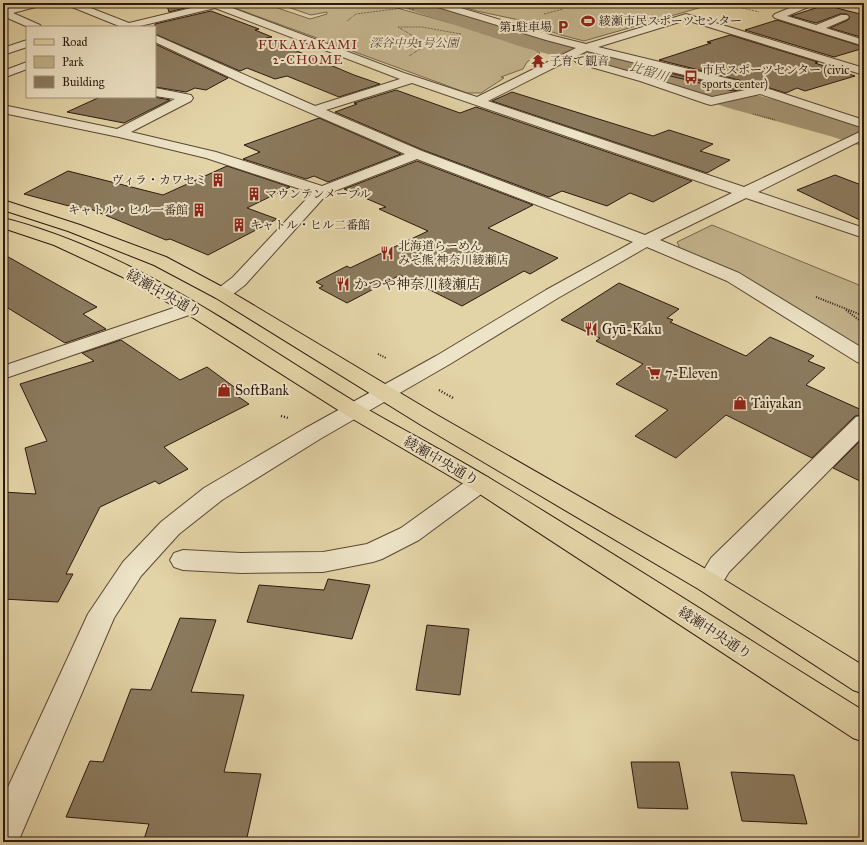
<svg xmlns="http://www.w3.org/2000/svg" width="867" height="845" viewBox="0 0 867 845" font-family="'IM FELL Great Primer','Noto Serif JP',serif">
<style>
.green{fill:#c4b48d;stroke:#78664e}
.lines{fill:none;stroke-linecap:round;stroke-linejoin:round}
.river{fill:#a59473;fill-rule:evenodd}
.building{fill:#8b7a5e;stroke:#2c180f}
.minor-casing{stroke:#5a4735;stroke-width:2}
.major-casing{stroke:#2c180f;stroke-width:2}
.path-far3{stroke:#2c180f;stroke-width:1;stroke-dasharray:0.5 1;stroke-linecap:butt}
.path-far2{stroke:#2c180f;stroke-width:1.5;stroke-dasharray:0.5 1.5;stroke-linecap:butt}
.path-far1{stroke:#2c180f;stroke-width:2;stroke-dasharray:1 1.5;stroke-linecap:butt}
.path{stroke:#2c180f;stroke-width:2.5;stroke-dasharray:1 2;stroke-linecap:butt}
.minor{fill:#ede3c6;fill-rule:evenodd}
.major{fill:#e3d4a7;fill-rule:evenodd}
.labels{text-anchor:middle;dominant-baseline:central;stroke-width:4;stroke-linejoin:round;paint-order:stroke}
.far-poi-label{font-size:12px;fill:#2c180f;stroke:#ede3c6;text-anchor:start}
.far-park-label{font-size:12px;font-style:italic;fill:#5a4735;stroke:#ede3c6}
.far-neighbourhood-label{font-size:13px;letter-spacing:1px;fill:#7a1f14;stroke:#ede3c6}
.far-water-label{font-size:13px;font-style:italic;fill:#5c4a37;stroke:#ede3c6}
.poi-label{font-size:14px;fill:#2c180f;stroke:#ede3c6;text-anchor:start}
.street-label{font-size:14px;fill:#2c180f;stroke:#ede3c6}
</style>
<rect width="100%" height="100%" fill="#e3d4a7"/>
<filter id="stains"><feTurbulence type="fractalNoise" baseFrequency=".005" numOctaves="4"/><feColorMatrix values="0 0 0 0 .2 0 0 0 0 .09 0 0 0 0 .02 0 0 0 .5 -.17"/></filter>
<radialGradient id="worn" r=".72"><stop offset=".6" stop-color="#630" stop-opacity="0"/><stop offset="1" stop-color="#630" stop-opacity=".3"/></radialGradient>
<path class="green" d="M254,3H263L310,19L327,14V12L311,15L276,3H379L523,43L540,53L527,62L523,69L501,77L504,78L481,93H467L232,7Z
M449,3H716L584,41L561,35L519,20L477,11Z
M712,225L864,287V352L677,250L679,246L677,242Z"/>
<g class="lines">
<path class="river" d="M399,3H439L542,35L643,60L756,95L856,120L864,123V147L830,136L732,109L621,74L522,47L403,8Z"/>
</g>
<path class="building" d="M166,3H191L197,5L169,12Z
M825,5L864,15V38L830,28L848,20L850,17L847,14H840L816,23L791,16Z
M211,11L259,29L255,30L272,37L266,38L354,75L380,84L339,97L287,76L275,79L247,68L240,71L155,34V24Z
M777,20L864,47V48L834,57L745,30Z
M730,35L818,62L815,63L855,76L805,91L797,88L786,93L763,86L659,60L711,43L707,42Z
M155,44L228,78L206,90L195,88L186,92L155,87Z
M642,66L738,90L733,91L637,68Z
M396,90L460,113L476,107L692,181L653,202L630,193L607,206L562,191L549,197L423,150L335,112L357,104L354,103Z
M512,92L653,136L669,130L713,144L700,151L730,160L707,173L492,101Z
M100,97H154L170,100L124,123L67,112Z
M319,118L401,154L328,182L314,176L306,179L243,159L260,152L244,145Z
M417,161L533,205L488,228L558,258L530,274L524,271L462,306L400,275L347,303L319,288L323,286L316,282L347,266L350,268L428,231L379,209L386,207L344,189Z
M227,166L290,187L247,208L277,219L208,255L170,239L166,240L88,208L84,210L24,194L68,171L163,195Z
M835,175L864,186V222L797,190Z
M3,254L97,307L83,314L106,329L65,343L3,305Z
M619,283L679,309L667,318L673,320L670,322L746,356L770,337L814,356L808,361L825,368L806,385L864,411V414L855,416L812,458L726,415L676,458L635,436L668,410L616,384L643,364L596,341L600,338L561,320Z
M121,340L180,380L207,367L241,392L236,395L249,404L164,447L188,469L159,484L155,481L100,507L66,574H73L58,602L3,599V492L36,494L25,448L47,441L20,384L94,361L82,353Z
M864,437V483L833,468Z
M328,579L370,585L352,639L247,622L259,585L324,590Z
M180,618L216,620L191,692L244,695L224,772L261,774L246,842H143L149,824L66,817L90,761L103,762L131,689L151,690Z
M427,625L469,629L460,695L416,690Z
M631,762H679L688,809L638,808Z
M731,772L794,775L807,824L742,821Z"/>
<g class="lines">
<g class="minor-casing">
<path id="minor" d="M29,3H45L43,5L13,13L40,25L41,27H28L3,16V10Z
M65,3H78L129,23L212,3H219L404,73L477,97L576,48L546,40L431,5L429,3H444L554,36L586,44L686,14L864,68V75L686,20L598,47L763,87L864,120V128L760,94L711,105L707,104L640,81L577,63L575,61L581,58L585,59L648,77L712,97L745,90L587,51L488,101L744,187L864,130V139L758,192L864,228V238L746,198L660,240L739,273L864,349V364L857,362L727,281L647,247L558,298L450,364L320,439L222,500L179,534L141,576L114,618L18,842H3V798L88,614L123,562L161,522L204,488L304,429L436,356L546,290L633,242L417,159L327,194L245,285L228,298L222,299L216,298L213,294L216,290L233,277L312,193L206,158L119,137L3,113V105L117,129L175,99L155,96V88L191,95L193,98L191,101L131,132L216,152L322,186L405,154L246,85L155,42V35L315,106L400,79L215,8L136,27H118L119,26L67,5ZM412,83L732,193L645,235L422,151L326,110Z
M802,3H815L813,5L787,16L816,25L841,15H847L849,17L847,19L826,28L864,40V46L775,18L773,16L775,14Z
M858,3H864V6L860,5Z
M27,40V47L3,55V48Z
M27,62V69L3,78V71Z
M191,302L198,304L200,308L198,312L3,379V366Z
M864,415V435L729,572L718,590L709,593L700,590L696,583L711,558L856,417Z
M480,475L488,477L492,483L488,489L419,540L382,559L373,562L323,572L241,573L183,570L174,567L170,560L174,553L183,550L241,553L323,552L367,544L401,528L472,477Z"/>
</g>
<g class="major-casing">
<path id="major" d="M3,200L80,225L166,257L228,290L437,415L718,576L864,666V694L853,690L700,590L421,425L216,298L154,265L68,231L3,210Z
M3,218C134,251 246,336 360,405C403,430 448,453 491,479C616,555 740,634 864,711V742L853,738L472,489L346,415L184,312L129,280L54,245L3,228Z"/>
</g>
<path class="path-far3" d="M392,3L414,10
M723,5L726,4L759,12
M544,14L563,9
M347,21L356,14L403,8
M409,56L423,47V42L398,27H422L461,34"/>
<path class="path-far2" d="M753,114L776,120"/>
<path class="path-far1" d="M816,297L864,316
M846,310L864,324
M378,354L386,358"/>
<path class="path" d="M439,390L453,398
M281,416L288,418"/>
<use href="#minor" class="minor"/>
<use href="#major" class="major"/>
</g>
<defs>
<g id="stadium-bare" transform="scale(1.08)"><path d="M0-5a6.5 5 0 1 0 0 10a6.5 5 0 1 0 0-10ZM-3.5-1.8h7v3.6h-7Z" fill="#8f2418" stroke="#ede3c6" stroke-width="2.5" paint-order="stroke"/></g>
<g id="parking-bare" transform="scale(1.08)"><path d="M-3.5-5.5H1a3.5 3.5 0 0 1 0 7H-1V5.5H-3.5ZM-1-3.4V-.6H.8a1.4 1.4 0 0 0 0-2.8Z" fill="#8f2418" stroke="#ede3c6" stroke-width="2.5" paint-order="stroke"/></g>
<g id="temple-bare" transform="scale(1.08)"><path d="M0-6L5-2H3V0L6.5 2.5H4V6H1.5V3h-3V6H-4V2.5H-6.5L-3 0V-2H-5Z" fill="#8f2418" stroke="#ede3c6" stroke-width="2.5" paint-order="stroke"/></g>
<g id="bus-bare" transform="scale(1.08)"><path d="M-5-6H5V4H4V6H2V4H-2V6H-4V4H-5ZM-3.5-4V0h7V-4ZM-3.5 1.2v1.5H-2V1.2ZM2 1.2v1.5H3.5V1.2Z" fill="#8f2418" stroke="#ede3c6" stroke-width="2.5" paint-order="stroke"/></g>
<g id="building-bare" transform="scale(1.08)"><path d="M-4-6H4V6H1V3H-1V6H-4ZM-2.5-4.3h1.7v1.8h-1.7ZM.8-4.3h1.7v1.8H.8ZM-2.5-1h1.7V.8h-1.7ZM.8-1h1.7V.8H.8Z" fill="#8f2418" stroke="#ede3c6" stroke-width="2.5" paint-order="stroke"/></g>
<g id="restaurant-bare" transform="scale(1.08)"><path d="M-5-6h1v4h1v-4h1v4h1v-4h1v5L-1.5 .5V6h-2V.5L-5-1ZM5-6V6H3V1.5H1.5Q1.5-4 5-6Z" fill="#8f2418" stroke="#ede3c6" stroke-width="2.5" paint-order="stroke"/></g>
<g id="supermarket-bare" transform="scale(1.08)"><path d="M-6-5.5h2.5l.6 2H6L4.5 2H-2.5L-4.4-4H-6ZM-1.5 3.2a1.3 1.3 0 1 0 .1 0ZM3 3.2a1.3 1.3 0 1 0 .1 0Z" fill="#8f2418" stroke="#ede3c6" stroke-width="2.5" paint-order="stroke"/></g>
<g id="shop-bare" transform="scale(1.08)"><path d="M-5-2.5h2.3a2.7 3.5 0 0 1 5.4 0H5L5.5 6h-11ZM-1.5-2.5h3a1.5 2.3 0 0 0-3 0Z" fill="#8f2418" stroke="#ede3c6" stroke-width="2.5" paint-order="stroke"/></g>
</defs>
<g fill-rule="evenodd">
<use href="#stadium-bare" x="588" y="21"/>
<use href="#parking-bare" x="563" y="27"/>
<use href="#temple-bare" x="538" y="61"/>
<use href="#bus-bare" x="691" y="77"/>
<use href="#building-bare" x="218" y="180"/>
<use href="#building-bare" x="254" y="194"/>
<use href="#building-bare" x="199" y="210"/>
<use href="#building-bare" x="239" y="225"/>
<use href="#restaurant-bare" x="387" y="253"/>
<use href="#restaurant-bare" x="343" y="284"/>
<use href="#restaurant-bare" x="591" y="329"/>
<use href="#supermarket-bare" x="654" y="373"/>
<use href="#shop-bare" x="224" y="390"/>
<use href="#shop-bare" x="740" y="403"/>
</g>
<g class="labels">
<g class="far-poi-label">
<text x="599" y="21">綾瀬市民スポーツセンター</text>
<text x="552" y="27" text-anchor="end">第1駐車場</text>
<text x="549" y="61">子育て観音</text>
<text x="702" y="70">市民スポーツセンター (civic<tspan x="702" dy="14">sports center)</tspan></text>
<text x="207" y="180" text-anchor="end">ヴィラ・カワセミ</text>
<text x="265" y="194">マウンテンメープル</text>
<text x="188" y="210" text-anchor="end">キャトル・ヒル一番館</text>
<text x="250" y="225">キャトル・ヒル二番館</text>
<text x="398" y="246">北海道らーめん<tspan x="398" dy="14">みそ熊 神奈川綾瀬店</tspan></text>
</g>
<g class="far-park-label">
<text x="414" y="43">深谷中央1号公園</text>
</g>
<g class="far-neighbourhood-label">
<text x="308" y="45">FUKAYAKAMI<tspan x="308" dy="15">2-CHOME</tspan></text>
</g>
<g class="far-water-label">
<text transform="translate(649 72) rotate(17)">比留川</text>
</g>
<g class="poi-label">
<text x="354" y="284">かつや神奈川綾瀬店</text>
<text x="602" y="329">Gyū-Kaku</text>
<text x="665" y="373">7-Eleven</text>
<text x="235" y="390">SoftBank</text>
<text x="751" y="403">Taiyakan</text>
</g>
<g class="street-label">
<text transform="translate(164 294) rotate(29)">綾瀬中央通り</text>
<text transform="translate(441 461) rotate(30)">綾瀬中央通り</text>
<text transform="translate(715 633) rotate(33)">綾瀬中央通り</text>
</g>
</g>
<rect width="867" height="845" fill="none" stroke="#e3d4a7" stroke-width="16"/>
<rect x="4" y="4" width="859" height="837" fill="none" stroke="#2c180f" stroke-width="2"/>
<rect x="8" y="8" width="851" height="829" fill="none" stroke="#2c180f"/>
<rect x="26" y="26" width="130" height="72" fill="#ede3c6" stroke="#a0927d"/>
<rect x="34" y="39" width="20" height="6" fill="#e3d4a7" stroke="#a0927d"/>
<text x="62" y="46" font-size="12" fill="#2c180f">Road</text>
<rect x="34" y="56" width="20" height="12" fill="#c4b48d" stroke="#a0927d"/>
<text x="62" y="66" font-size="12" fill="#2c180f">Park</text>
<rect x="34" y="76" width="20" height="12" fill="#8b7a5e" stroke="#a0927d"/>
<text x="62" y="86" font-size="12" fill="#2c180f">Building</text>
<rect width="100%" height="100%" filter="url(#stains)"/>
<rect width="100%" height="100%" fill="url(#worn)"/>
</svg>
